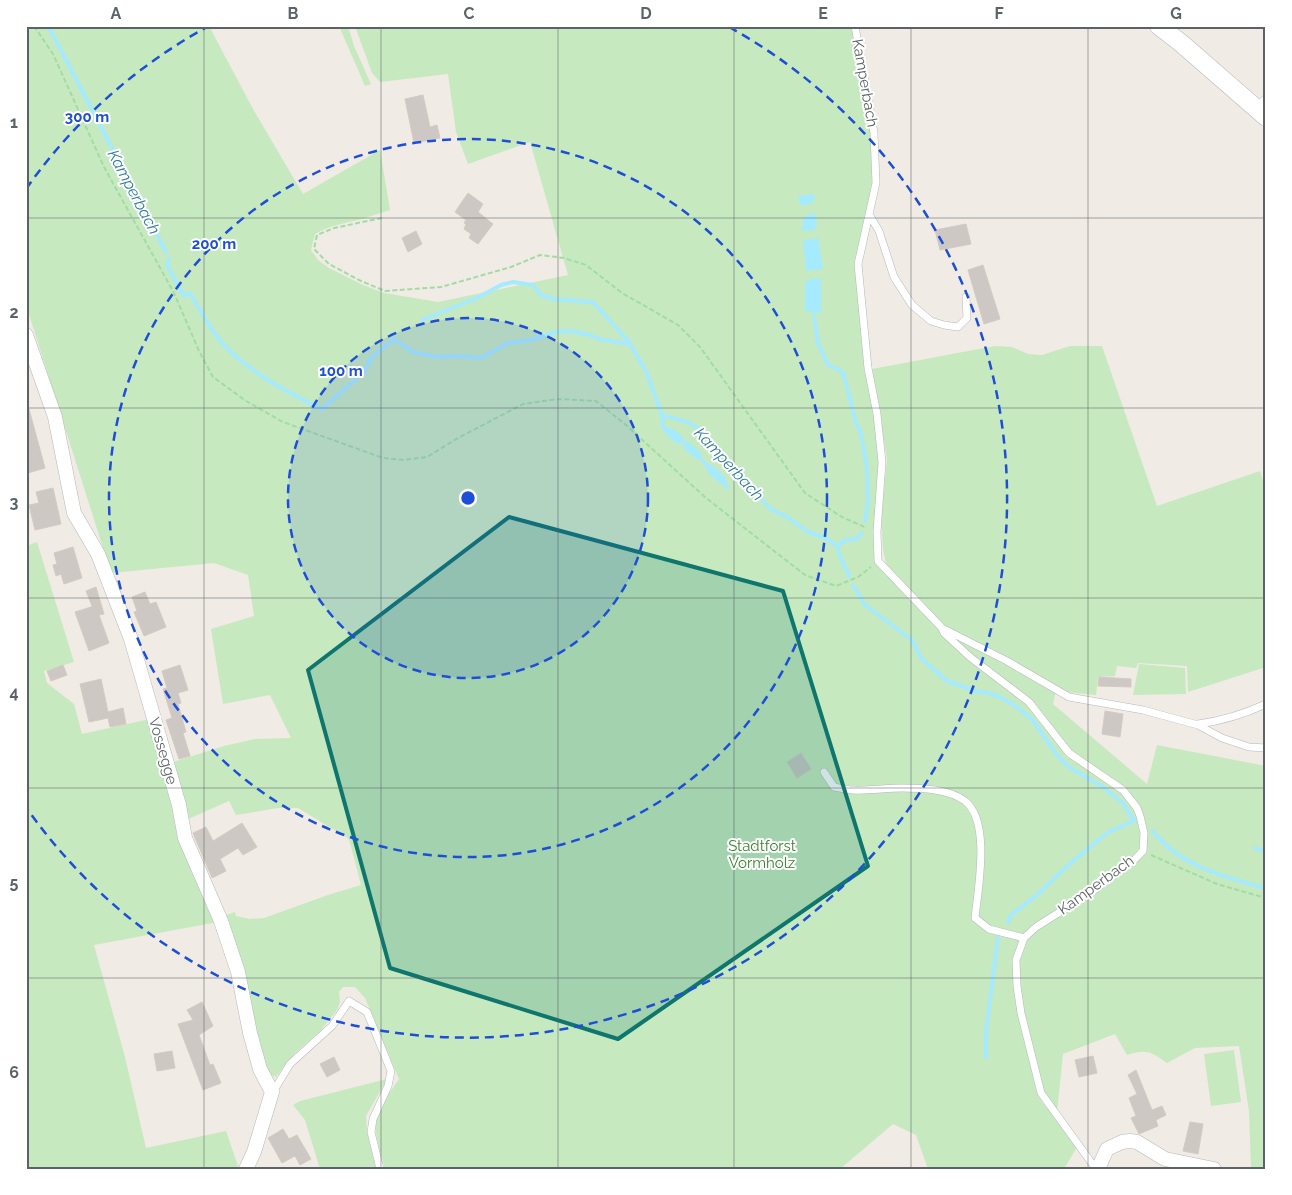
<svg xmlns="http://www.w3.org/2000/svg" width="1292" height="1195" viewBox="0 0 1292 1195" font-family="Raleway,sans-serif">
<style>
.green{fill:#c7e9bf}
.water{fill:#a5eaff}
.lines{fill:none;stroke-linecap:round;stroke-linejoin:round}
.stream{stroke:#a5eaff;stroke-width:4}
.building{fill:#cdc8c3;stroke:#d5cbc2}
.service-casing{stroke:#b5b9bc;stroke-width:8}
.minor-casing{stroke:#b5b9bc;stroke-width:15}
.tertiary-casing{stroke:#b5b9bc;stroke-width:19}
.path{stroke:#a1dca4;stroke-width:2;stroke-dasharray:5 2.5;stroke-linecap:butt}
.service{stroke:#fff;stroke-width:7}
.minor{stroke:#fff;stroke-width:14}
.tertiary{stroke:#fff;stroke-width:18}
.marked{fill:#0f766e;fill-opacity:0.2;stroke:#0f766e;stroke-width:4;stroke-linejoin:round}
.grid{fill:none;stroke:#5c6366;stroke-width:1;stroke-opacity:0.55}
.ring{fill:none;stroke:#1d4ed8;stroke-width:2.5;stroke-dasharray:9 6}
.labels{text-anchor:middle;dominant-baseline:central;stroke-width:4;stroke-linejoin:round;paint-order:stroke}
.street-label{font-size:15px;fill:#5c6366;stroke:#fff}
.park-label{font-size:15px;fill:#3a842d;stroke:#fff}
.water-label{font-size:16px;font-style:italic;fill:#327c9e;stroke:#fff}
.centre{fill:#1d4ed8;stroke:#fff;stroke-width:2.5}
.ring-label{font-size:15px;text-anchor:middle;font-weight:bold;fill:#1d4ed8;stroke:#fff;stroke-width:4;stroke-linejoin:round;paint-order:stroke}
.neatline{fill:none;stroke:#5c6366;stroke-width:2}
.grid-label{font-size:16px;text-anchor:middle;font-weight:bold;fill:#5c6366}
</style>
<rect width="100%" height="100%" fill="#f0ebe4"/>
<path class="green" d="M26,26H209L253,109L303,194L380,150L390,210C381,213 371,216 362,219C346,223 330,225 315,234L311,250L318,260L329,268L363,285L384,293L438,302L568,275L530,142L468,164L456,132L448,74L380,82L372,73L355,26H852L869,108L874,179L855,263L880,461L877,563L900,582L886,564L883,549L881,520L887,459L872,369L995,346L1012,347L1028,354L1042,355L1070,346H1102L1157,506L1260,471L1266,491V667L1188,692L1187,666L1138,663L1136,668L1117,666L1115,676L1098,677L1096,695L1056,691L1053,704L1147,784L1157,745L1266,766V1169H1251L1249,1111L1239,1046L1195,1048L1167,1063C1150,1051 1147,1049 1127,1055L1115,1034L1063,1054L1057,1112L1043,1091L1027,1045L1036,1091L1042,1102L1077,1147L1064,1169H928L916,1135L893,1124L840,1169H385C382,1157 378,1145 376,1133C373,1114 389,1094 399,1079L365,998L355,987H343L339,992L340,1002L337,1010L320,1031L294,1054L276,1077L265,1072L223,916L235,912L236,916L250,919L264,918L328,895L361,885L349,839L298,808H278L236,815L229,801L186,820L170,763L224,746L255,739L291,738L270,695L223,704L211,629L254,616L248,575L214,563L111,573L26,305Z
M339,26H348L354,46L371,84L365,86Z
M37,542L74,662L44,671L47,683L74,704L82,734L150,719L218,922L94,945L125,1057L146,1148L226,1131L239,1169H26V546Z
M1139,664L1185,668L1186,694L1133,695Z
M1234,1050L1241,1102L1211,1106L1204,1054Z
M387,1079L366,1116L367,1132L376,1169H320L305,1120L293,1105L300,1101Z"/>
<path class="water" d="M814,194L815,201L804,206L801,205L798,196Z
M811,213L815,214L817,221L815,230L802,231L803,218Z
M818,238L823,269L806,271L803,240Z
M813,278L821,279V313L805,311V282Z
M663,427C672,426 678,432 684,438L678,445L664,432Z
M688,441L700,452L704,462L697,459L683,448Z
M711,464C719,472 731,479 728,491C722,482 712,479 706,469Z"/>
<g class="lines">
<path class="stream" d="M47,26L52,33L166,252
M169,259L167,265L184,296L190,293C201,311 210,330 224,345C252,374 287,392 322,409L364,372L371,358L394,339L413,352L437,357L464,356L475,358L483,357L508,343L531,340L555,332L571,331L590,335L599,339L630,344L646,371L662,415L690,423L709,438L720,458L742,478L772,510L786,516L808,532L826,538L837,546C839,558 845,565 849,576
M814,315L818,343L828,365L840,370L844,375L856,423L861,433L867,468L868,502L865,521
M422,320L477,298L501,285L513,282L533,285L541,295L554,299L593,302L630,343
M662,415L663,427
M681,441L686,444
M704,462L708,467
M837,546L847,539L855,540L862,533
M853,585L865,605L912,640L921,658L947,681L976,691L989,693L1000,697L1014,705L1032,719L1057,755L1069,767L1104,788L1124,804L1130,815L1135,820L1107,833L1065,868L1037,895L1011,915L1008,922
M1153,831C1178,865 1226,878 1266,888
M1255,848L1266,851
M986,1057V1032L998,936"/>
</g>
<path class="building" d="M423,95L430,127L437,125L440,138L414,143L405,99Z
M468,193L483,204L478,212L493,224L478,244L469,238L471,234L464,229L466,224L464,223L466,220L455,212Z
M966,224L971,244L940,250L935,230Z
M416,231L422,244L408,252L402,238Z
M983,265L1000,319L984,324L968,270Z
M26,409H29L45,468L28,473L26,466Z
M53,488L61,524L35,530L29,505L39,503L36,492Z
M73,547L82,578L64,584L61,574L56,576L53,565L57,564L54,553Z
M96,587L104,614L99,615L109,643L89,651L75,612L91,607L92,606L86,591Z
M145,592L150,604L156,602L166,627L144,636L134,612L137,611L132,597Z
M63,665L67,675L51,681L47,671Z
M180,665L188,690L178,693L181,703L178,704L186,732L183,733L190,756L179,759L166,720L172,718L163,689L167,688L162,671Z
M1099,677L1131,679V687L1098,686Z
M101,679L108,712L123,708L126,724L110,727L108,718L89,722L80,684Z
M1105,711L1123,714L1120,737L1102,734Z
M801,753L811,769L797,778L787,762Z
M242,823L257,847L243,855L238,848L220,859L226,871L212,878L193,833L206,827L213,841Z
M202,1002L213,1026L199,1035L210,1065L213,1064L221,1083L203,1090L178,1024L193,1020L187,1010Z
M172,1051L175,1068L157,1071L154,1054Z
M1093,1056L1097,1073L1079,1077L1075,1060Z
M334,1057L340,1070L327,1077L320,1064Z
M1136,1070L1152,1110L1162,1106L1166,1115L1156,1120L1158,1126L1139,1134L1131,1118L1136,1116L1129,1098L1137,1094L1128,1075Z
M1190,1122L1203,1124L1198,1154L1183,1151Z
M283,1129L289,1139L297,1135L311,1159L300,1165L295,1156L282,1163L268,1138Z"/>
<g class="lines">
<g class="service-casing">
<path id="service" d="M855,26L874,133L876,183L858,264L868,368L877,414L882,462L877,532L878,561L942,628L944,633L970,657L1029,702L1069,753L1123,790L1137,808L1140,816L1144,833L1143,851L1133,861L1093,891L1036,927L1024,938L1016,960L1017,986L1021,1013L1041,1093L1096,1169
M1256,108L1266,98
M870,216L879,231L894,277L912,305L931,321L944,325L958,327L967,318L966,297
M942,628L1007,661L1069,697L1143,710L1198,725L1222,738L1249,747L1266,748
M1198,724C1222,721 1244,714 1266,704
M824,772L834,787C840,788 847,790 853,790C869,791 886,788 902,788C922,788 949,789 965,801C991,822 978,888 975,918L989,929L1024,938
M273,1092L290,1064L332,1026L349,1001L367,1012L391,1071L388,1086L373,1119L371,1132L380,1169"/>
</g>
<g class="minor-casing">
<path id="minor" d="M26,335L55,417L74,513L98,554L131,639L179,805L185,838L221,921L238,972L250,1033L260,1069L272,1092L254,1152L246,1169
M1098,1169L1107,1149L1122,1142L1130,1141L1137,1142L1165,1159L1214,1169"/>
</g>
<g class="tertiary-casing">
<path id="tertiary" d="M1159,26L1181,43L1266,117"/>
</g>
<path class="path" d="M34,26L53,54L104,167L174,293L199,351L213,377L246,401L283,422L383,458L404,460L427,457L458,438L523,404L558,399L596,401L626,425L706,498L805,575L836,586L858,577L871,567
M382,218L334,228L317,235L314,249L329,264L361,281L385,291L441,287L511,267L540,255L564,258L586,265L622,293L678,325L700,347L805,493L842,517L867,528
M1151,855L1217,884L1266,898"/>
<use href="#service" class="service"/>
<use href="#minor" class="minor"/>
<use href="#tertiary" class="tertiary"/>
</g>
<path class="marked" d="M509,517L783,591L868,866L618,1039L390,968L308,670Z"/>
<path class="grid" d="M204,26V1169M381,26V1169M558,26V1169M734,26V1169M911,26V1169M1088,26V1169M26,218H1266M26,408H1266M26,598H1266M26,788H1266M26,978H1266"/>
<circle cx="468" cy="498" r="180" fill="#1d4ed8" fill-opacity=".12"/>
<g class="ring">
<circle cx="468" cy="498" r="180"/>
<circle cx="468" cy="498" r="359"/>
<path d="M26 189A539 539 0 0 1 207 27M729 27A539 539 0 1 1 26 807"/>
</g>
<g class="labels">
<g class="street-label">
<text transform="translate(865 83) rotate(80)">Kamperbach</text>
<text transform="translate(163 751) rotate(74)">Vossegge</text>
<text transform="translate(1096 885) rotate(-36)">Kamperbach</text>
</g>
<g class="park-label">
<text x="762" y="846">Stadtforst<tspan x="762" dy="17">Vormholz</tspan></text>
</g>
<g class="water-label">
<text transform="translate(134 192) rotate(62)">Kamperbach</text>
<text transform="translate(729 464) rotate(47)">Kamperbach</text>
</g>
</g>
<circle cx="468" cy="498" r="8" class="centre"/>
<g class="ring-label">
<text x="87" y="122">300 m</text>
<text x="214" y="249">200 m</text>
<text x="341" y="376">100 m</text>
</g>
<rect width="1292" height="1195" fill="none" stroke="#ffffff" stroke-width="55"/>
<rect x="28" y="28" width="1236" height="1140" class="neatline"/>
<g class="grid-label">
<text x="116" y="19">A</text>
<text x="293" y="19">B</text>
<text x="469" y="19">C</text>
<text x="646" y="19">D</text>
<text x="823" y="19">E</text>
<text x="999" y="19">F</text>
<text x="1176" y="19">G</text>
<text x="14" y="128">1</text>
<text x="14" y="318">2</text>
<text x="14" y="508">3</text>
<text x="14" y="698">4</text>
<text x="14" y="888">5</text>
<text x="14" y="1078">6</text>
</g>
</svg>
